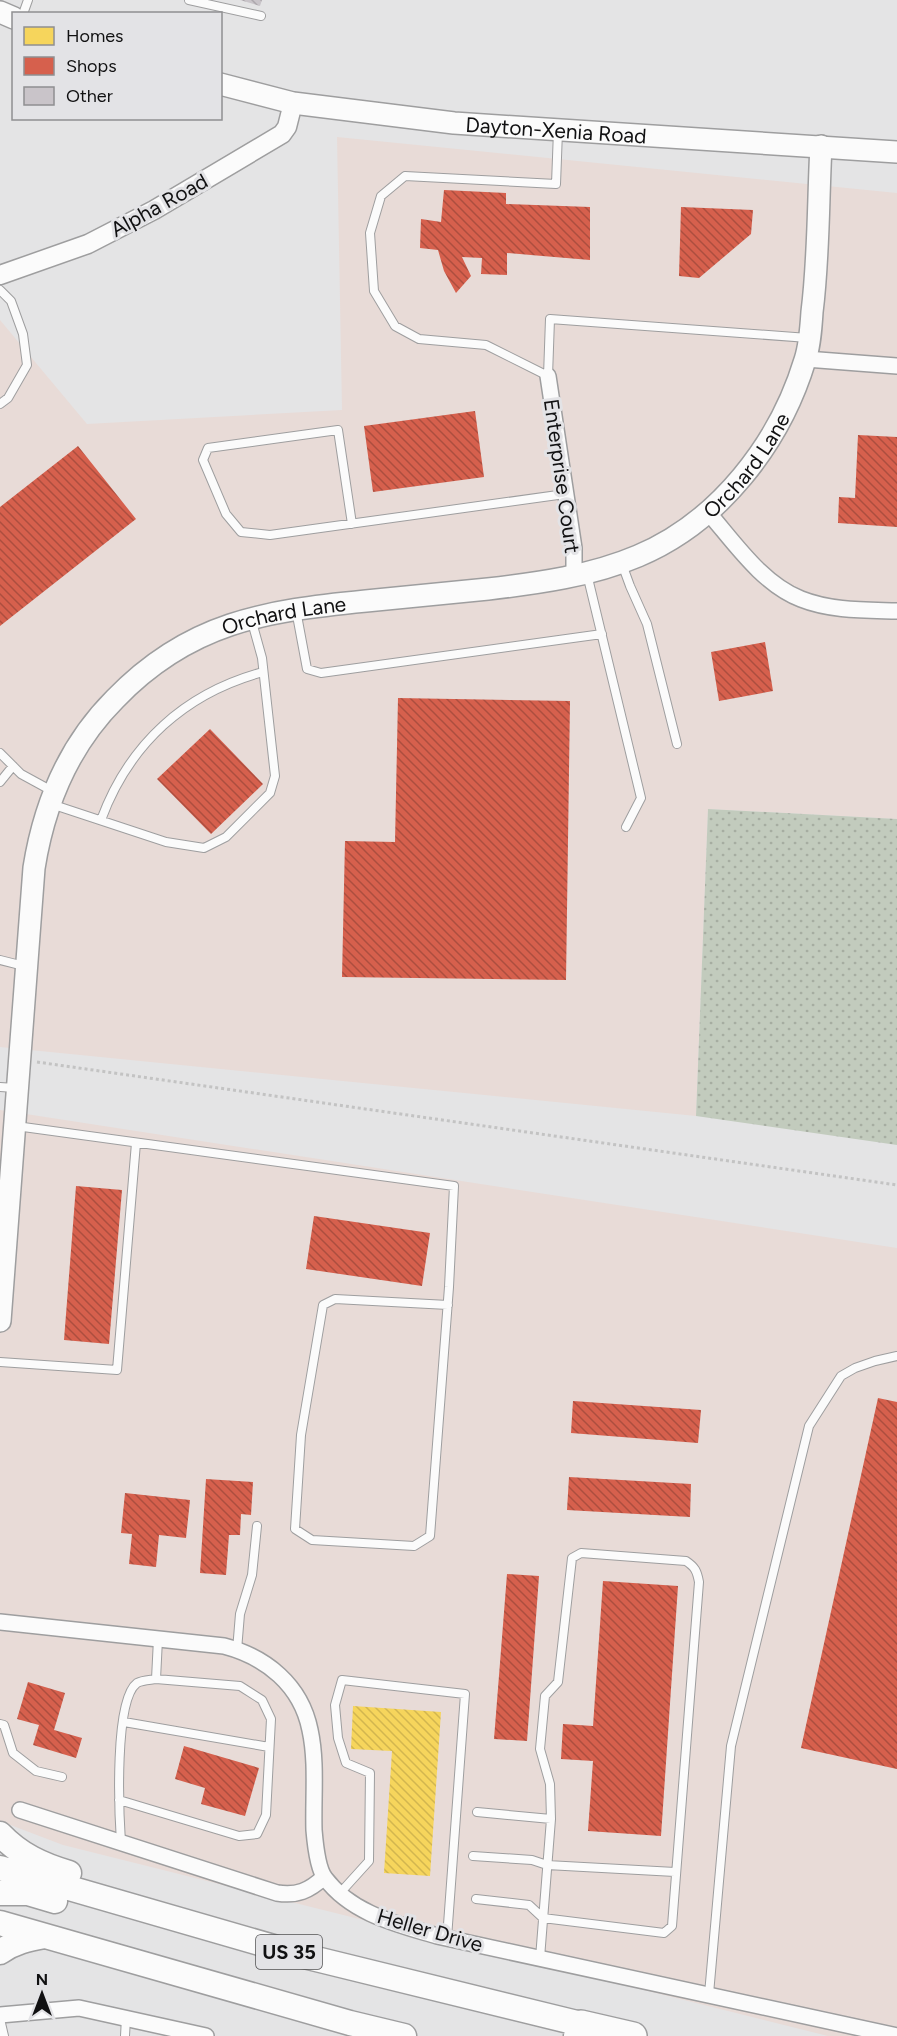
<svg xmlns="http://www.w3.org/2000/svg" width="897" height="2036" viewBox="0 0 897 2036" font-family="Figtree,sans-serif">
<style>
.commercial{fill:#e8dbd7}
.grass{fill:url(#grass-dots)}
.homes{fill:url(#homes-back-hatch)}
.shops{fill:url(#shops-back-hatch)}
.building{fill:url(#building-back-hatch)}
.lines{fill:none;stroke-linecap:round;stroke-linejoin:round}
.service-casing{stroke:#9e9e9f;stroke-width:10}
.minor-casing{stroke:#9e9e9f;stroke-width:18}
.tertiary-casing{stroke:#9e9e9f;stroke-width:21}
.secondary-casing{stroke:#9e9e9f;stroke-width:24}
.trunk-casing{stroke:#9e9e9f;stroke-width:27}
.motorway-casing{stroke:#9e9e9f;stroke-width:30}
.path{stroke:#c3c3c3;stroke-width:3;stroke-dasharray:3 3;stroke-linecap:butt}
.service{stroke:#fbfbfb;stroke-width:8}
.minor{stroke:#fbfbfb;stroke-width:15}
.tertiary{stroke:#fbfbfb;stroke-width:18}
.secondary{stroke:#fbfbfb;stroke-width:21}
.trunk{stroke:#fbfbfb;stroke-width:24}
.motorway{stroke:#fbfbfb;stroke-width:27}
.labels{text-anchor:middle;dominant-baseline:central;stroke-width:6;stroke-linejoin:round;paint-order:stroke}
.shield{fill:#e3e3e6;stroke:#505052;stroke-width:1.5}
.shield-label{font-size:20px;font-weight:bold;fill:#111112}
.street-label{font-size:21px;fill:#111112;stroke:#e3e3e6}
</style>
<defs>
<pattern id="grass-dots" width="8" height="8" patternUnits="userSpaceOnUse" patternTransform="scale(1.5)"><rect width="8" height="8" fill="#c2cbbd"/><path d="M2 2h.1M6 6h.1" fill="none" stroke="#a6ada1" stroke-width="1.8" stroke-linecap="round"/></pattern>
<pattern id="homes-back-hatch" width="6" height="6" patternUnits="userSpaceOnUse" patternTransform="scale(1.5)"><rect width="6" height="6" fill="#f6d55c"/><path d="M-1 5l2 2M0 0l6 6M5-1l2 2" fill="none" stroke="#d2b64f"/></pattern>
<pattern id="shops-back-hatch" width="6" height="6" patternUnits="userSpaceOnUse" patternTransform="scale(1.5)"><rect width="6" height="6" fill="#d6604d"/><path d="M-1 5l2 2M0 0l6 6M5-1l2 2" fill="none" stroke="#ac4e3f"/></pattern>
<pattern id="building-back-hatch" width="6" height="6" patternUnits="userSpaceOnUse" patternTransform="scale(1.5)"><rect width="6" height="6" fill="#c9c4c9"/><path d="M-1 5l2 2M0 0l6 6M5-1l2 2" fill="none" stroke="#aca7ac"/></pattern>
</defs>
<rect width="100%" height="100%" fill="#e4e4e5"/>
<path class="commercial" d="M337,137L897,193V819L708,809L696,1116L0,1047V320L87,424L342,410Z
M0,1110L897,1248V2036H828L63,1845L0,1821Z"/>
<path class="grass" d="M708,809L897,819V1145L696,1116Z"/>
<path class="homes" d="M353,1706L441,1712L430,1876L384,1873L392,1751L351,1749Z"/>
<path class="shops" d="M444,190L506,193V204L590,207V260L507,253V275L481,274L482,258L462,257L471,276L456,293L444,271L438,250L420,248L421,219L441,222Z
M681,207L753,210L751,234L699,278L679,276Z
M475,411L484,477L373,492L364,426Z
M858,435L897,437V527L838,523L839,497L855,498Z
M78,446L136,519L0,626V507Z
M765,642L773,691L719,701L711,652Z
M398,698L570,701L566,980L342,977L345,841L395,842Z
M210,729L263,784L211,834L157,779Z
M76,1186L122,1190L109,1344L64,1340Z
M314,1216L430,1233L422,1286L306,1269Z
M878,1398L897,1402V1769L801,1748Z
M573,1401L701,1410L698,1443L571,1433Z
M569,1477L691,1484L690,1517L567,1510Z
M206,1479L253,1482L251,1515L241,1514L240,1535H229L226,1575L200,1573Z
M125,1493L190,1500L186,1538L159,1535L156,1567L129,1564L132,1534L121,1533Z
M507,1574L539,1576L527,1741L494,1739Z
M603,1581L678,1586L661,1836L588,1831L593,1761L561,1759L563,1724L593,1726Z
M28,1682L65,1693L54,1730L82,1738L76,1758L33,1745L39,1725L17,1719Z
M184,1746L259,1768L245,1816L201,1804L205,1788L175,1779Z"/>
<path class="building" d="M240,0H262L260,6Z"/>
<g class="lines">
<g class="service-casing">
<path id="service" d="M189,0L261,16
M23,14L28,0
M558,131L556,184L405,176L381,196L370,233L374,291L395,326L419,339L486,345L548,376L550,319L808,338
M0,290L11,301L23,334L27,365L8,398L0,404
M352,524L338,430L208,448L203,460L226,514L241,532L270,535L565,494
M622,564L630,586L647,624L677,744
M587,574L641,798L626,827
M296,610L307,669L321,673L602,634
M0,753L21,774L54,792
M0,782L13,766
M51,804L166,842L204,848L226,837L270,793L275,776L262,658L252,622
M101,820C129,744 185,693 263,672
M0,960L24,966
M0,1087L15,1088
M16,1126L454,1186L449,1287L430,1536L414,1546L312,1540L295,1529L301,1435L323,1305L335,1299L448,1305
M0,1362L117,1370L136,1143
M237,1650L240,1614L252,1575L257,1526
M124,1722L269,1747
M0,1724L4,1725L13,1753L36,1771L62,1777
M119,1800L239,1836L257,1834L266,1815L271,1719L262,1700L240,1686L156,1679
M477,1812L551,1819
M121,1843C119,1813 114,1700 137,1683C142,1680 150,1680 156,1679L158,1639
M473,1856L532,1860L547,1865L675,1872
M340,1893L369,1861L370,1773L346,1763L338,1738L335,1705L342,1680L465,1694L447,1938
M476,1899L529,1905L543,1918L664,1933L672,1926L699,1582C697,1571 695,1567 686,1561L581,1553L572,1558L558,1682L545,1696L540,1749L550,1784L551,1819L540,1958
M709,1994L731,1746L809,1426L841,1376L855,1368L875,1361L897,1356
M0,2019L4,2036
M125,2036L126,2018"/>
</g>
<g class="minor-casing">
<path id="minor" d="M806,359L897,366
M548,376L574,548V577
M707,511C734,542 762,584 801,599C831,611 866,610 897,611
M0,1622L224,1646C266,1657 301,1685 310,1730C317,1762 313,1797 314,1830C315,1842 318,1869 325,1878C352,1914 397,1924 437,1936L897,2036
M20,1810L277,1893C297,1896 309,1891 324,1877
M0,2015L79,2008L206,2036"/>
</g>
<g class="tertiary-casing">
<path id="tertiary" d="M0,275L88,244L154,210L282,134L287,127L293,103"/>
</g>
<g class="secondary-casing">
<g id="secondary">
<path d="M0,12L14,18"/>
<path id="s1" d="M220,84L293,103L454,123L897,152"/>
<path id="s2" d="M0,1321L34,868C44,805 69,745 115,699C189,622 265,611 366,601C407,597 448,593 488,589C539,583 591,576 638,556C719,522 780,443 805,360C810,345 811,328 812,312C819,257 818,201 821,146"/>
</g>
</g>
<g class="trunk-casing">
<path id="trunk" d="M0,1834C20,1855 42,1865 69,1873
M0,1868L308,1957L581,2024L576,2036
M0,1893H28L55,1901
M0,1923L350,2023L404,2036
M0,1952C14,1942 28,1939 45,1936"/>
</g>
<g class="motorway-casing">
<path id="motorway" d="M581,2024L633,2036"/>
</g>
<path class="path" d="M37,1062L897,1185"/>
<use href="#service" class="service"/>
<use href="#minor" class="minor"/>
<use href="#tertiary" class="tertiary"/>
<use href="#secondary" class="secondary"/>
<use href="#trunk" class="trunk"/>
<use href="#motorway" class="motorway"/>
</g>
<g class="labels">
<rect class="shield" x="256" y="1935" width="66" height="34" rx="4.5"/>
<g class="shield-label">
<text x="289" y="1952">US 35</text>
</g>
<g class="street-label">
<text stroke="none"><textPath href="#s1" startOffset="340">Dayton-Xenia Road</textPath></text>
<text transform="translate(159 205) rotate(-29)">Alpha Road</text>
<text stroke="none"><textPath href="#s2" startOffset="1342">Orchard Lane</textPath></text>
<text transform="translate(562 476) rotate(82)">Enterprise Court</text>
<text stroke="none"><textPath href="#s2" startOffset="838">Orchard Lane</textPath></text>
<text transform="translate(430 1930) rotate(16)">Heller Drive</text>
</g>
</g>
<rect x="12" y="12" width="210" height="108" fill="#e3e3e6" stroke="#8f8f91" stroke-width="1.5"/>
<rect x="24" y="27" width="30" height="18" fill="#f6d55c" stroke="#8f8f91" stroke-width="1.5"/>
<text x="66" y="42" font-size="18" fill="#111112">Homes</text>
<rect x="24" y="57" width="30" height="18" fill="#d6604d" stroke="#8f8f91" stroke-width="1.5"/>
<text x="66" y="72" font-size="18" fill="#111112">Shops</text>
<rect x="24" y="87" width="30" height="18" fill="#c9c4c9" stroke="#8f8f91" stroke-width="1.5"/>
<text x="66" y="102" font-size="18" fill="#111112">Other</text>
<g transform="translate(42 1994)" stroke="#e3e3e6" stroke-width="4.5" paint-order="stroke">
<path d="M0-4.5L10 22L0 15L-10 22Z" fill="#111112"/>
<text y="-9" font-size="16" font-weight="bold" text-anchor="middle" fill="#111112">N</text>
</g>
</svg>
